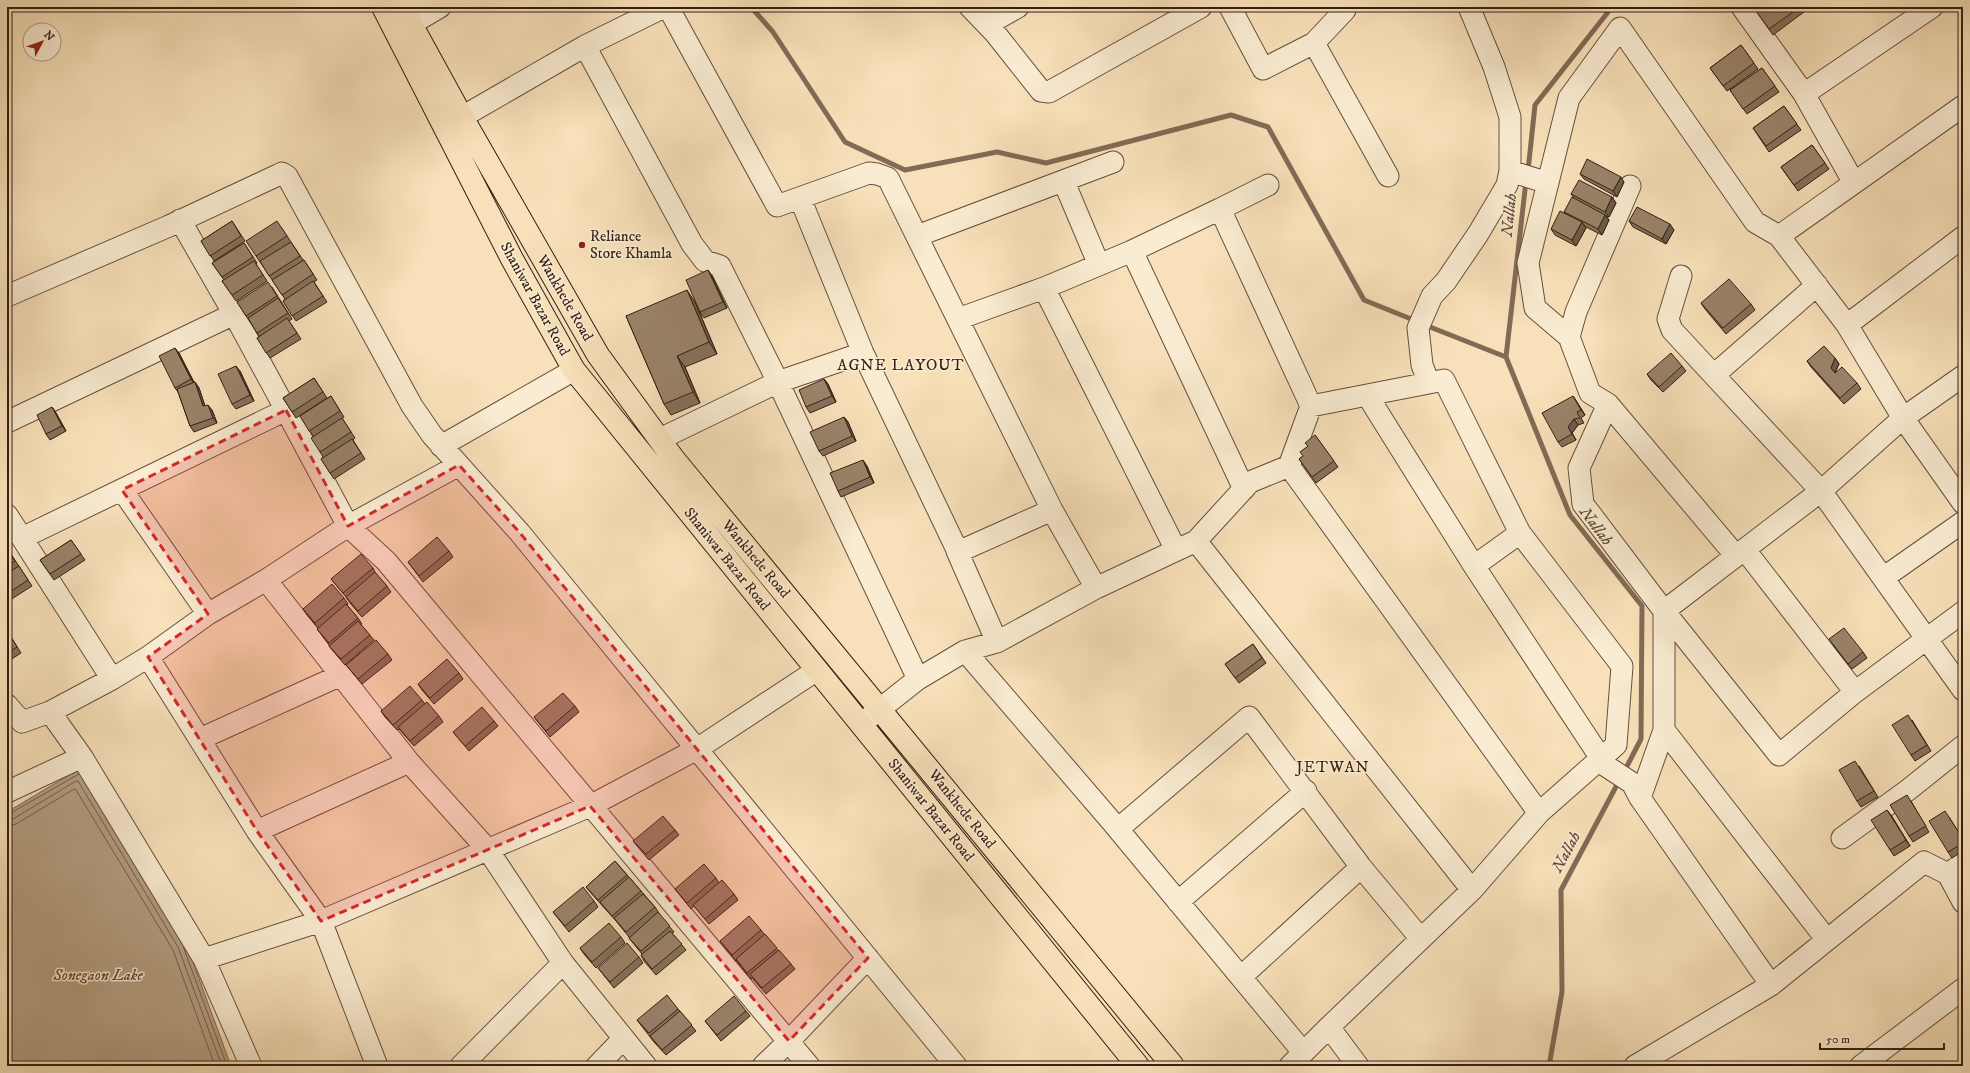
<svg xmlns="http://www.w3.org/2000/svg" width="1970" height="1073" viewBox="0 0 1970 1073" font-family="'IM FELL DW Pica',serif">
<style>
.water{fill:#b59f82;stroke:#816b56}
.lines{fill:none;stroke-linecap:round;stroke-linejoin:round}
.shore{stroke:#745e4b;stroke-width:1}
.stream{stroke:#816b56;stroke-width:5}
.minor-casing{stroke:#654f3e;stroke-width:23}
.major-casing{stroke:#341e14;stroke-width:24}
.minor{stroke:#faecd2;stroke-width:21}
.major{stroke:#f8e1ba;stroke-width:22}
.wall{fill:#84715b;stroke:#341e14}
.shaded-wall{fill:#6c5c4a;stroke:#341e14}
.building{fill:#9a836a;stroke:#341e14}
.marked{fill:#d62828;fill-opacity:0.2;stroke:#d62828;stroke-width:3;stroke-dasharray:8 5;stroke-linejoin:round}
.poi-dot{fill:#8f2418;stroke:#faecd2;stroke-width:1.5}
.labels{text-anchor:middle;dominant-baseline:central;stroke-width:3;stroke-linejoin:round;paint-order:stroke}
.poi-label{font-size:15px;fill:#341e14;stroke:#faecd2;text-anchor:start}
.street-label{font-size:15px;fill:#341e14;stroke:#faecd2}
.water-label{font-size:16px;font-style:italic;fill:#614b3a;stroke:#faecd2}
.neighbourhood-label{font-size:16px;letter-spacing:1px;fill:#341e14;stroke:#faecd2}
</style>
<rect width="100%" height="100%" fill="#f8e1ba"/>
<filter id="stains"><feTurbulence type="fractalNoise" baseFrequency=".005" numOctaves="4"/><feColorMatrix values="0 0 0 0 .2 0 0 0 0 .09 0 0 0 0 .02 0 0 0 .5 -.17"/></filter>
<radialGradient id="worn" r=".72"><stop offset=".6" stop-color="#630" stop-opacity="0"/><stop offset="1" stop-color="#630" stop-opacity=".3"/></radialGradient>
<path class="water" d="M81,768L186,943L231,1066H7V812Z"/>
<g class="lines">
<path class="shore" d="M7,815L79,774
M7,820L13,819L76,781H78L178,947L222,1066
M7,826L16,824L74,789L76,790L173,950L215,1066
M183,946L227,1066"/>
<path class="stream" d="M751,7L773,32L845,142L905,170L997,152L1046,163L1231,115L1268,127L1364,300L1416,321
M1528,171L1535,105L1612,7
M1526,181L1506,357L1570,515L1642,606L1641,739L1624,772
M1425,325L1506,357
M1549,1066L1562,992L1561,890L1619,781"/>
<g class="minor-casing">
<path id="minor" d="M668,7L777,206L869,173L877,174L888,178L1052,510L958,552L863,353L800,198
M970,7L995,33L1041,91L1049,92L1201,7
M1230,7L1263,69L1314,43
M1343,7L1345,10L1314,43L1388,176
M1742,7L1804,94
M411,24L440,7
M988,24L1018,7
M585,46L664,7
M462,117L585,46L692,244L705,261L720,266L778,382L863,353
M1510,171L1548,183
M1064,182L1099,265
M1854,183L1804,94L1932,7
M1220,209L1132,251L1244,489
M917,236L1113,162
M1963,237L1847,325L1903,418L1821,491L1963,690
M1132,251L1044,288L1176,550
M1681,276L1668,319L1672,330L1821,491L1664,611V730L1827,940
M7,296L169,226L278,175L282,173L287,176L412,406L432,435L520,533L956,1066
M958,319L1044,288
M1847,325L1779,236L1963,106
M1569,337L1576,312L1630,186
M1714,375L1817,285
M1963,376L1903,418L1963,503
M1429,383L1422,365L1418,328L1432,296L1446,281L1478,234L1507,185L1510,171V117L1494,67L1469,7
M1367,395L1474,566L1606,766L1632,783L1640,798
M1608,404L1579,468L1583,504L1664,611L1779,755L1855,692L1963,612
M1311,406L1444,380L1520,533L1622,666L1616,745L1539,813L1472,890L1329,1027
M286,410L348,526L459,465
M7,422L234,314L180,220
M660,439L778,382L918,679
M441,446L574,370
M1289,466L1539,813
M1052,510L1096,588
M7,515L22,538L286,410L234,314
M22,538L112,679L148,657L208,614L122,490
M1196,541L1472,890
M1745,550L1855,692
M957,551L997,642L965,651
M1736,556L1608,404L1590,393L1569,337L1535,308L1528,263L1569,98L1620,28L1755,222L1779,236
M1474,566L1520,533
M1883,578L1963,522
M266,580L409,762L488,850L563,963L646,1066
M208,614L266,580L348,526L386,561L809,1066
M997,642L1096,588L1196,541L1250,482L1289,466L1311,406L1220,209L1268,185
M148,657L257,831L409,762
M7,705L22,722L50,712L82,757L204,959L251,1066
M50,712L112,679
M861,724L918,679L965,651L1112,822L1303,1052
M1664,730L1640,798L1771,985
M200,739L341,675
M7,792L82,757
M1118,829L1249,717L1361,867L1421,939
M257,831L321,921L377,1066
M1842,838L1908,790L1963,746
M1963,863L1948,874L1963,902
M1178,902L1306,791
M204,959L321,921L590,806L697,749L817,670
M1241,977L1361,867
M461,1066L563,963
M597,1066L623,1039
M763,1066L789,1041L868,958
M1290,1066L1329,1027L1358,1066
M1635,1066L1771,985L1924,862L1948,874
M1861,1066L1963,989"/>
</g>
<g class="major-casing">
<path id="major" d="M383,7L512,259L574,370L1138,1066
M403,7L411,24L462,117L598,355L673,458L1173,1066"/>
</g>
<use href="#minor" class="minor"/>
<use href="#major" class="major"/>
</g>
<path class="wall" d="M1762,7H1801L1804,12L1773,35L1756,11Z
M1741,45L1758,69L1727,91L1710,68Z
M1762,68L1779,92L1747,114L1730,90Z
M1784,106L1801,130L1769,152L1753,128Z
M1812,145L1829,169L1798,191L1781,167Z
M1580,174L1624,182L1617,197L1584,179Z
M1571,194L1612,197L1616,203L1609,217L1606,216L1609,220L1602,235L1584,226L1586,228L1576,246L1555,235L1551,229L1566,214L1564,212L1574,198Z
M232,221L245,241L214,261L201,241Z
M1629,221L1674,230L1666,244L1633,227Z
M281,227L303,260H304L317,280L314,282L327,302L296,321L283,301L285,299L256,256Z
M244,243L257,263L256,264L267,281L236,301L222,281L224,280L212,263Z
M708,270L712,276L727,308L704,318L700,312Z
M272,287L292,319L289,321L301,339L270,358L257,338L259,336L237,302Z
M695,302L717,354L685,367L700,403L671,415L664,404L626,316Z
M1701,303L1751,304L1755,310L1726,334L1705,309Z
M179,353L194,382H195L199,388L205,406L212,410L217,423L194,432L190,426L178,392L175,388Z
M1835,358L1839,364L1835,373L1857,383L1861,389L1844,404L1811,367L1807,361Z
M1682,366L1686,371L1663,392L1651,380L1647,374Z
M240,371L254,401L236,409L232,404Z
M314,378L327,398L296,418L283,398Z
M824,379L828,384L836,402L810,413L806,407Z
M331,396L344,417L342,418L355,438L353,440L365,459L334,479L321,459L323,457L320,452L313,436L300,416Z
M1573,396L1585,415L1581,418L1584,423L1578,425L1572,433L1576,440L1562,447L1558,442Z
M52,407L56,413L66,431L50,440L46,434Z
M844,417L848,422L856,441L823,456L819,451Z
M1315,435L1338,467L1316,483L1299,459L1303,456Z
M867,466L874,483L841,497L838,491Z
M71,540L85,560L54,580L40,560Z
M7,548L32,586L7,602Z
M449,551L453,557L423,582L408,562Z
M373,568L376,574L387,586L391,592L362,617L350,603L346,597L331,579Z
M344,598L348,604L347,605L358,618L362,624L361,625L374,640L345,665L333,651L329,646V645L317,629L318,628L307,615L303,609Z
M8,632L21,653L7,662V633Z
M1253,644L1266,663L1239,683L1225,664Z
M1833,645L1863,652L1867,658L1852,669Z
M388,654L392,660L362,684L346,665Z
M459,673L463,679L434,704L422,690L418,684Z
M422,700L425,704L439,716L443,722L414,746L399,729L397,730L385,717L381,711Z
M575,706L579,712L550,737L534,717Z
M1912,720L1931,751L1915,761L1911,755Z
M494,721L498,726L469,751L453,732Z
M1859,766L1878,797L1861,807L1857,801Z
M1911,801L1929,832L1913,842L1909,836Z
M1891,815L1910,846L1894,856L1890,850Z
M1949,817L1963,839V851L1952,858L1948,852Z
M675,830L679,835L649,860L637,846L633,841Z
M615,861L655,907L659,913V914L674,932L672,933L686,950L656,975L644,961L641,955L642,954L633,943L629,938V937L616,921L590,892L586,887Z
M716,878L719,883L734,894L738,900L709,924L694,906L691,909L675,889Z
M594,901L598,907L569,932L553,912Z
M761,930L764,934L778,950L791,964L795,969L766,994L752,978L751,979L736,960V961L720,941Z
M621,937L625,943L596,968L584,954L580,948Z
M639,957L643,963L614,988L598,968Z
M678,1009L696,1031L666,1055L654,1042L637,1020Z
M746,1011L750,1016L721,1041L705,1021Z"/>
<path class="shaded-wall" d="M1621,177L1624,182L1617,197L1613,191Z
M1612,197L1616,203L1609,217L1605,212Z
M1605,215L1609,220L1602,235L1598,229Z
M1582,222L1586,228L1576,246L1572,240Z
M1670,224L1674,230L1666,244L1662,239Z
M708,270L712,276L727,308L723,302Z
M687,290L695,302L717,354L709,342Z
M175,348L179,353L195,385L191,379Z
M677,356L685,367L700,403L693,392Z
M1835,358L1839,364L1834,374L1831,368Z
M236,366L240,371L254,401L250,395Z
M824,379L828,384L836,402L832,396Z
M195,382L199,388L207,412L203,406Z
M1573,396L1577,402L1585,415L1581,410Z
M208,405L212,410L217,423L213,418Z
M52,407L56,413L66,431L62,426Z
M844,417L848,422L856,441L852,436Z
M1574,419L1578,425L1572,433L1576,440L1568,427Z
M863,460L867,466L874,483L870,477Z
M1887,810L1891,815L1910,846L1906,840Z"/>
<path class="building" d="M1762,7H1800L1769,29L1756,11Z
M1741,45L1754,63L1723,86L1710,68Z
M1762,68L1775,86L1743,109L1730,90Z
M1784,106L1797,124L1766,146L1753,128Z
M1812,145L1825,163L1794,185L1781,167Z
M1587,159L1621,177L1613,191L1580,174Z
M1579,180L1612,197L1605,212L1571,194Z
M1572,197L1605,215L1598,229L1564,212Z
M1637,207L1670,224L1662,239L1629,221Z
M1560,211L1582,222L1572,240L1551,229Z
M232,221L241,236L210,256L201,241Z
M277,221L287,236L256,256L246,241Z
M291,242L300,256L269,276L260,261Z
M244,243L253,257L222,277L212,263Z
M304,260L313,274L282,295L272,280Z
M254,261L263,275L232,295L222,281Z
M708,270L723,302L700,312L686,280Z
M1729,279L1751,304L1723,328L1701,303Z
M313,281L323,296L292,316L283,301Z
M268,282L277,296L246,316L237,302Z
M687,290L709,342L677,356L693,392L664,404L626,316Z
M278,298L288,313L257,333L248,318Z
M287,318L297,333L266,353L257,338Z
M1824,346L1835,358L1831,368L1835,373L1842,367L1857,383L1840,398L1807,361Z
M175,348L191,379L175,388L159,356Z
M1671,353L1682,366L1659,387L1647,374Z
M236,366L250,395L232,404L218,374Z
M314,378L323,392L292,412L283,398Z
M824,379L832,396L806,407L799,390Z
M195,382L203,406L208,405L213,418L190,426L177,389Z
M331,396L340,411L309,431L300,416Z
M1573,396L1581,410L1577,412L1580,418L1574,419L1568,427L1572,434L1558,442L1542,413Z
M52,407L62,426L46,434L37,415Z
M844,417L852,436L819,451L810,432Z
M342,418L351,432L320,452L311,438Z
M1315,435L1334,461L1312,477L1299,459L1303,456L1300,452L1308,446L1305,443Z
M352,439L361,453L330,473L321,459Z
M863,460L870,477L838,491L830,473Z
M437,537L449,551L419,576L408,562Z
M71,540L81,554L50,574L40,560Z
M7,549L15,561L7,566Z
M361,554L373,568L343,593L331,579Z
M19,566L28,580L7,594V573Z
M375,572L387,586L358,611L346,597Z
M332,584L344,598L315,623L303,609Z
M346,604L358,618L329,643L317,629Z
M358,621L370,635L341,659L329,646Z
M1844,628L1863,652L1848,664L1829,639Z
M8,632L17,647L7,653V633Z
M376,640L388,654L358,679L346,665Z
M1253,644L1262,658L1235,678L1225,664Z
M447,659L459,673L430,698L418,684Z
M410,686L422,700L393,725L381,711Z
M563,693L575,706L546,731L534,717Z
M427,702L439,716L410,741L398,727Z
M482,707L494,721L465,746L453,732Z
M1908,715L1927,745L1911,755L1892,725Z
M1855,761L1874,791L1857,801L1839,770Z
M1907,795L1926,826L1909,836L1890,805Z
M1887,810L1906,840L1890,850L1871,820Z
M1945,811L1963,839V843L1948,852L1929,821Z
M663,816L675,830L646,854L633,841Z
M615,861L627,875L598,900L586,887Z
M704,864L716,878L687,903L675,889Z
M629,877L641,891L612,916L600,902Z
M722,880L734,894L705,919L693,905Z
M583,887L594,901L565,926L553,912Z
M643,894L655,907L626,932L614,918Z
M658,912L670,926L641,951L629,938Z
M749,916L761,930L732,955L720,941Z
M609,923L621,937L592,962L580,948Z
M670,931L682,944L652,969L641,955Z
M765,934L777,948L747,973L736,959Z
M627,943L639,957L610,982L598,968Z
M779,950L791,964L762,988L750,974Z
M667,995L678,1009L649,1033L637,1020Z
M734,996L746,1011L717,1035L705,1021Z
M680,1011L692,1025L662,1050L650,1036Z"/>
<path class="marked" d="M286,410L348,526L459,465L520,533L868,958L789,1041L590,806L321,921L257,831L148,657L208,614L122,490Z"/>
<circle class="poi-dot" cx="582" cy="245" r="4"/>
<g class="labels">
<g class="poi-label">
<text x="590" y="236">Reliance<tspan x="590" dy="17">Store Khamla</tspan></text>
</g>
<g class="street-label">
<text transform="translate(565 298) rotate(60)">Wankhede Road</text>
<text transform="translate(535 299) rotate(61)">Shaniwar Bazar Road</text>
<text transform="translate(727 559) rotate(51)">Shaniwar Bazar Road</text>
<text transform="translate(756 559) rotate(50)">Wankhede Road</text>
<text transform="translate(962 809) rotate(51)">Wankhede Road</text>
<text transform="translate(931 810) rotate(51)">Shaniwar Bazar Road</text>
</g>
<g class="water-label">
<text transform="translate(1509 215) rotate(-84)">Nallah</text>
<text transform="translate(1596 526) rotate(53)">Nallah</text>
<text transform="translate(1566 852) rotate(-62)">Nallah</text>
<text x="98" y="975">Sonegaon Lake</text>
</g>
<g class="neighbourhood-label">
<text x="901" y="365">AGNE LAYOUT</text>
<text x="1333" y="767">JETWAN</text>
</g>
</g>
<rect width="1970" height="1073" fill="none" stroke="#f8e1ba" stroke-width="24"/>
<rect x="8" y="8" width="1954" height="1057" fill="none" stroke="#341e14" stroke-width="2"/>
<rect x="12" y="12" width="1946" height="1049" fill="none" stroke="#341e14"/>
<g transform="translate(42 42) rotate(49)"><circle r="19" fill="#faecd2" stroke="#ab9a86"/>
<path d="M0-3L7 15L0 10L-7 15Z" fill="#8f2418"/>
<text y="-6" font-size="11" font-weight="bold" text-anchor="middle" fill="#341e14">N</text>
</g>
<path d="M1820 1043v6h124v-6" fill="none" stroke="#341e14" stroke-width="2"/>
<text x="1826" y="1043" font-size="12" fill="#341e14" stroke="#faecd2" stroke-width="3" paint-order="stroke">50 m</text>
<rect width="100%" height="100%" filter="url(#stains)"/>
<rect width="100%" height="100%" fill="url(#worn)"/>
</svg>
